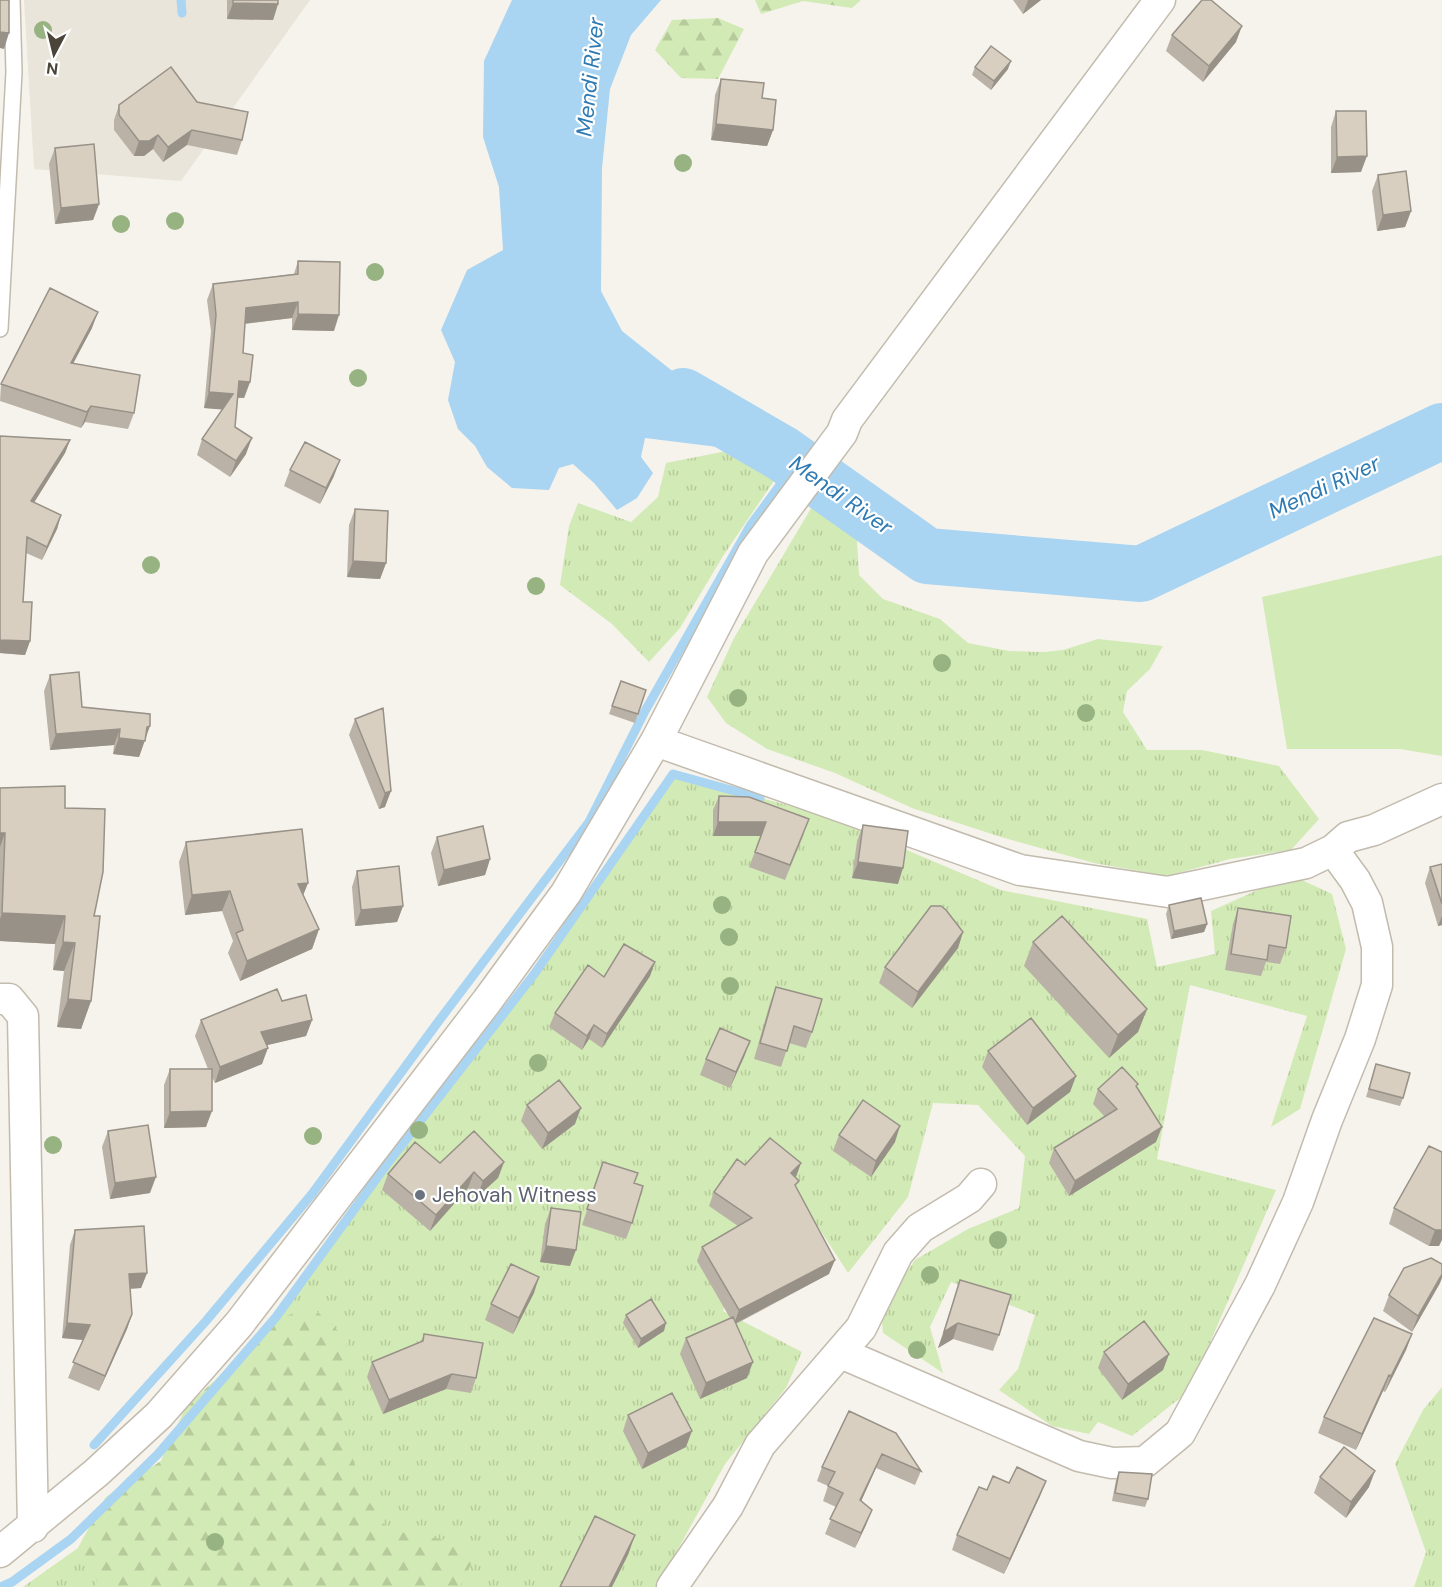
<svg xmlns="http://www.w3.org/2000/svg" width="1442" height="1587" viewBox="0 0 1442 1587" font-family="'DM Sans',sans-serif">
<style>
.residential{fill:#eae5da}
.grass{fill:url(#grass-tufts)}
.forest{fill:url(#forest-firs)}
.park{fill:#d2eab5}
.water{fill:#a9d4f2}
.lines{fill:none;stroke-linecap:round;stroke-linejoin:round}
.stream{stroke:#a9d4f2;stroke-width:9}
.river{stroke:#a9d4f2;stroke-width:56}
.service-casing{stroke:#c2bbae;stroke-width:18}
.minor-casing{stroke:#c2bbae;stroke-width:33}
.service{stroke:#fff;stroke-width:15}
.minor{stroke:#fff;stroke-width:30}
.tree{fill:#97b381}
.wall{fill:#bab2a6}
.shaded-wall{fill:#979187}
.building{fill:#d8cfc1;stroke:#979187;stroke-width:1.5}
.worship-dot{fill:#6b7280;stroke:#fff;stroke-width:2}
.labels{text-anchor:middle;dominant-baseline:central;stroke-width:4.5;stroke-linejoin:round;paint-order:stroke}
.worship-label{font-size:21px;fill:#5b616d;stroke:#fff;text-anchor:start}
.water-label{font-size:22px;font-style:italic;fill:#2e7ab2;stroke:#fff}
</style>
<defs>
<pattern id="grass-tufts" width="24" height="20" patternUnits="userSpaceOnUse" patternTransform="scale(1.5)"><rect width="24" height="20" fill="#d2eab5"/><path d="M3 7l-1-3M5 7V3M7 7l1-3M15 17l-1-3M17 17v-4M19 17l1-3" fill="none" stroke="#b6ca9c"/></pattern>
<pattern id="forest-firs" width="22" height="20" patternUnits="userSpaceOnUse" patternTransform="scale(1.5)"><rect width="22" height="20" fill="#d2eab5"/><path d="M5 1l3.5 6h-7zM16 11l3.5 6h-7z" fill="#b6ca9c"/></pattern>
</defs>
<rect width="100%" height="100%" fill="#f6f3ec"/>
<path class="residential" d="M24,0H310L181,181L34,169Z"/>
<path class="grass" d="M747,447L784,466L723,556L680,628L649,662L612,624L560,585L569,526L578,503L631,522L658,497L666,463Z
M846,488L856,524L859,575L883,599L940,619L968,643L1009,651L1044,652L1063,650L1098,639L1163,646L1150,669L1127,691L1123,712L1147,750H1202L1279,766L1319,819L1291,850L1230,859L1167,876L1094,863L1001,837L912,808L835,773L767,749L726,723L707,697L734,638L816,500Z
M673,774L824,815L1001,890L1147,919L1157,967L1215,954L1211,911L1291,875L1332,894L1346,949L1300,1109L1271,1127L1307,1016L1190,985L1157,1159L1276,1190L1189,1391L1132,1436L1098,1422L1089,1434L1052,1426L999,1390L1018,1369L1035,1315L951,1282L930,1327L943,1373L883,1333L881,1310L915,1260L968,1229L1019,1208L1025,1156L978,1105L933,1103L908,1197L848,1273L815,1222L744,1252L723,1311L802,1352L786,1388L725,1464L657,1587H23L78,1548L106,1497L161,1461L186,1407L239,1360L535,973Z
M1442,1387V1587H1414L1426,1552L1395,1464L1423,1410Z"/>
<path class="forest" d="M755,0H861L852,8L803,1L761,14Z
M718,18L744,29L718,79L681,78L655,50L672,20Z
M311,1306L347,1339L343,1430L366,1497L388,1530L480,1546L460,1587H95L100,1572L78,1548L106,1497L161,1461L186,1407L282,1318Z"/>
<path class="park" d="M1442,555V756L1400,749H1287L1262,597Z"/>
<path class="water" d="M512,0H661L631,35L610,89L602,168L601,291L622,331L690,385L774,422L718,447L645,438L641,457L653,473L637,498L617,510L594,483L573,464L559,468L549,490L512,488L487,467L475,446L458,429L448,400L455,362L441,330L467,270L503,250L499,187L483,137L484,61Z"/>
<g class="lines">
<path class="stream" d="M181,0L182,13
M94,1445L206,1321L312,1194L438,1022L589,822L645,711L750,526L796,463
M0,1587L12,1582L71,1539L158,1454L276,1317L387,1164L535,973L673,774L760,798"/>
<path class="river" d="M683,396L783,454L927,556L1141,574L1442,431"/>
<g class="service-casing">
<path id="service" d="M0,329L14,72L12,0"/>
</g>
<g class="minor-casing">
<path id="minor" d="M656,741L1020,870L1168,892L1306,863L1333,850L1348,837L1374,830L1442,799
M0,999H9L23,1016L33,1527
M841,1353L1079,1456L1112,1463L1145,1462L1180,1433L1260,1285L1298,1202L1327,1120L1360,1039L1377,985V947L1367,903L1355,880L1333,850
M0,1552L96,1473L159,1415L239,1324L487,1001L566,893L656,741L753,553L842,433L847,420L1160,0
M672,1587L728,1506L760,1445L861,1328L898,1253L920,1228L969,1198L981,1184"/>
</g>
<use href="#service" class="service"/>
<use href="#minor" class="minor"/>
</g>
<g class="tree">
<circle cx="43" cy="30" r="9"/>
<circle cx="683" cy="163" r="9"/>
<circle cx="175" cy="221" r="9"/>
<circle cx="121" cy="224" r="9"/>
<circle cx="375" cy="272" r="9"/>
<circle cx="358" cy="378" r="9"/>
<circle cx="151" cy="565" r="9"/>
<circle cx="536" cy="586" r="9"/>
<circle cx="942" cy="663" r="9"/>
<circle cx="738" cy="698" r="9"/>
<circle cx="1086" cy="713" r="9"/>
<circle cx="722" cy="905" r="9"/>
<circle cx="729" cy="937" r="9"/>
<circle cx="730" cy="986" r="9"/>
<circle cx="538" cy="1063" r="9"/>
<circle cx="419" cy="1130" r="9"/>
<circle cx="313" cy="1136" r="9"/>
<circle cx="53" cy="1145" r="9"/>
<circle cx="998" cy="1240" r="9"/>
<circle cx="930" cy="1275" r="9"/>
<circle cx="917" cy="1350" r="9"/>
<circle cx="215" cy="1542" r="9"/>
</g>
<path class="wall" d="M227,0H278V4L273,20L227,19Z
M1013,0H1041L1023,14Z
M1172,35L1236,42L1203,82L1166,51Z
M975,67L1008,69L991,90L972,75Z
M721,79L762,98L773,130L767,146L711,140L715,95Z
M197,102L242,140L237,155L187,145L163,162L153,149L144,156H134L114,130V120L119,105Z
M1336,111L1361,172L1331,173V127Z
M55,148L99,204L93,220L55,224L49,164Z
M1378,175L1411,211L1405,227L1377,231L1372,191Z
M298,261L334,331L292,330V318L245,324L243,353L250,382L244,398H238L235,427L246,454L230,477L197,455L202,439L223,409L204,408L211,331L207,300L213,284L294,274Z
M92,328L73,363L134,413L128,429L85,422L81,428L0,401L1,384Z
M0,436L70,440L65,453L34,503L61,515L57,529L42,560L26,553L23,602L30,641L25,655L0,653Z
M290,470L334,476L320,504L284,486Z
M355,509L386,563L380,579L347,577L349,525Z
M50,675L82,707L145,739L139,757L113,754L114,745L50,750L44,691Z
M621,681L646,690L635,723L609,714Z
M383,708L385,807L379,809L349,735L355,719Z
M0,788L65,808L94,916L91,1001L81,1029L57,1027L64,971L53,970L55,944L0,941Z
M719,796L804,834L785,880L749,867L761,836H713V810Z
M863,825L898,884L852,878L857,841Z
M437,837L490,859L485,875L438,886L431,853Z
M186,842L308,883L303,895L319,929L312,949L240,981L228,953L233,941L222,911L185,915L179,862Z
M1442,864V925L1438,926L1425,883L1430,867Z
M357,871L403,906L397,922L355,926L352,887Z
M1169,905L1207,924L1204,932L1171,939L1166,914Z
M1238,908L1286,948L1280,964L1266,962L1261,976L1225,970L1233,924Z
M963,932L958,948L912,1008L879,983L885,967Z
M1033,942L1147,1009L1138,1032L1109,1058L1024,966Z
M655,962L650,976L602,1048L589,1039L582,1050L549,1027L555,1013L604,977Z
M776,987L812,1032L806,1048L789,1043L781,1067L754,1059L770,1003Z
M282,1001L312,1020L306,1036L267,1045L262,1064L215,1083L212,1077L206,1127L164,1128V1085L170,1069H208L195,1036L201,1020Z
M750,1041L744,1057L730,1088L700,1075L706,1059Z
M988,1051L1076,1076L1070,1092L1027,1125L982,1067Z
M1376,1064L1403,1098L1400,1106L1366,1097Z
M1137,1088L1156,1142L1069,1196L1049,1163L1054,1148L1105,1117L1093,1104L1098,1089Z
M527,1105L575,1124L542,1149L521,1121Z
M108,1131L150,1193L110,1199L102,1147Z
M839,1135L895,1142L871,1177L833,1151Z
M1442,1152L1439,1246H1429L1389,1224L1394,1208Z
M504,1162L498,1178L477,1197L468,1188L430,1231L382,1190L388,1174L440,1163Z
M603,1162L634,1183L632,1223L626,1239L582,1225Z
M745,1165L796,1177V1189L829,1274L736,1324L747,1378L700,1399L680,1354L686,1338L730,1318L697,1261L702,1247L738,1226L709,1206L714,1192Z
M551,1208L570,1266L540,1262L545,1224Z
M75,1230L147,1273L141,1288L130,1289L132,1314L127,1329L99,1391L68,1378L83,1340L62,1338L70,1245Z
M960,1280L999,1335L993,1351L953,1339L938,1348Z
M1440,1283L1412,1332L1383,1311L1389,1295Z
M534,1293L513,1334L485,1320L491,1304Z
M626,1315L664,1331L638,1348L623,1323Z
M424,1334L476,1378L471,1393L446,1389L383,1414L367,1377L372,1362L421,1342Z
M1412,1334L1406,1350L1385,1392L1383,1391L1356,1450L1318,1433L1324,1417Z
M1104,1352L1169,1354L1163,1370L1122,1400L1098,1368Z
M849,1411L921,1471L915,1485L876,1468L861,1501L866,1525L855,1548L825,1534L836,1507L823,1501L828,1486L817,1481L822,1467Z
M628,1415L686,1447L642,1469L623,1431Z
M1119,1472L1148,1499L1145,1507L1112,1501L1116,1480Z
M1320,1477L1369,1487L1346,1518L1314,1493Z
M1040,1496L1004,1574L952,1550L957,1535Z"/>
<path class="shaded-wall" d="M1028,0H1041L1023,14Z
M233,3L278,4L273,20L227,19Z
M1242,26L1236,42L1203,82L1209,66Z
M0,32L9,33L4,49L0,48Z
M1011,61L1008,69L991,90L994,81Z
M716,124L773,130L767,146L711,140Z
M192,130L187,145L163,162L168,147Z
M158,135L153,149L144,156H134L139,141Z
M1367,156L1361,172L1331,173L1337,157Z
M99,204L93,220L55,224L61,208Z
M1411,211L1405,227L1377,231L1383,215Z
M298,302L292,318L241,324L246,308Z
M98,312L92,328L65,379L71,363Z
M298,314L339,315L334,331L292,330Z
M239,381L250,382L244,398L233,397Z
M209,392L233,394L227,410L204,408Z
M91,406L85,422L81,428L87,412Z
M252,438L246,454L230,477L236,461Z
M70,440L65,453L26,515L31,501Z
M340,460L334,476L320,504L326,488Z
M61,515L57,529L42,560L47,547Z
M353,561L386,563L380,579L347,577Z
M0,640L30,641L25,655L0,653Z
M150,726L139,757L113,754L119,738L147,727Z
M120,729L114,745L50,750L56,734Z
M391,791L385,807L379,809L385,793Z
M718,822H766L761,836H713Z
M0,833H5L0,847Z
M490,859L485,875L438,886L444,870Z
M858,862L903,868L898,884L852,878Z
M308,883L300,903L298,884Z
M230,891L222,911L185,915L192,895Z
M403,906L397,922L355,926L361,910Z
M2,913L65,916L55,944L0,941V919Z
M1442,916V925L1438,926Z
M1207,924L1204,932L1171,939L1174,931Z
M319,929L312,949L240,981L247,961Z
M963,932L958,948L912,1008L918,992Z
M63,942L75,943L64,971L53,970Z
M655,962L650,976L602,1048L607,1034Z
M68,999L91,1001L81,1029L57,1027Z
M1147,1009L1138,1032L1109,1058L1118,1035Z
M312,1020L306,1036L255,1048L261,1032Z
M594,1025L589,1039L582,1050L587,1036Z
M750,1041L744,1057L730,1088L736,1072Z
M268,1048L262,1064L215,1083L220,1067Z
M1076,1076L1070,1092L1027,1125L1033,1108Z
M581,1108L575,1124L542,1149L548,1133Z
M212,1111L206,1127L164,1128L170,1112Z
M900,1126L895,1142L871,1177L876,1161Z
M1162,1127L1156,1142L1069,1196L1075,1181Z
M504,1162L498,1178L477,1197L483,1181Z
M801,1163L796,1177L791,1173Z
M474,1172L468,1188L430,1231L436,1215Z
M156,1177L150,1193L110,1199L115,1183Z
M1435,1230H1442V1240L1439,1246H1429Z
M546,1246L576,1250L570,1266L540,1262Z
M835,1260L829,1274L734,1324L739,1310Z
M147,1273L141,1288L123,1289L129,1274Z
M1442,1274V1278L1440,1283L1412,1332L1418,1316Z
M539,1277L534,1293L513,1334L519,1318Z
M132,1314L127,1329L99,1391L105,1376Z
M67,1323L90,1325L84,1340L62,1338Z
M666,1323L664,1331L638,1348L641,1339Z
M958,1323L953,1339L938,1348L944,1332Z
M1412,1334L1406,1350L1385,1392L1391,1376Z
M1169,1354L1163,1370L1122,1400L1128,1384Z
M753,1362L747,1378L700,1399L706,1383Z
M452,1374L446,1389L383,1414L389,1400Z
M1389,1375L1383,1391L1356,1450L1362,1434Z
M692,1431L686,1447L642,1469L648,1453Z
M882,1454L876,1468L855,1515L860,1500Z
M1375,1471L1369,1487L1346,1518L1351,1502Z
M1046,1481L1040,1496L1004,1574L1010,1559Z
M872,1510L866,1525L855,1548L861,1533Z
M635,1535L628,1555L612,1587H609Z"/>
<path class="building" d="M0,0H9V33L0,32Z
M233,0H278V4L233,3Z
M1202,0H1211L1242,26L1209,66L1172,35Z
M991,46L1011,61L994,81L975,67Z
M171,67L197,102L248,112L242,140L192,130L168,147L158,135L149,141H139L119,115V105Z
M721,79L764,83L762,98L776,100L773,130L716,124Z
M1336,111H1366L1367,156L1337,157Z
M94,144L99,204L61,208L55,148Z
M1406,171L1411,211L1383,215L1378,175Z
M298,261L340,262L339,315L298,314V302L246,308L243,353L253,355L250,382L239,381L235,427L252,438L236,461L202,439L233,394L209,392L216,315L213,284L298,274Z
M50,288L98,312L71,363L140,375L134,413L91,406L87,412L1,384Z
M0,436L70,440L31,501L61,515L47,547L27,537L23,602H32L30,641L0,640Z
M305,442L340,460L326,488L290,470Z
M355,509L388,511L386,563L353,561Z
M79,672L82,707L150,714V726L147,727L145,741L119,738L120,729L56,734L50,675Z
M621,681L646,690L638,714L612,706Z
M383,708L391,791L385,793L355,719Z
M65,786V808L105,809L103,872L94,916H100L91,1001L68,999L75,943L63,942L65,916L2,913L5,833H0V788Z
M719,796L749,797L809,819L790,865L755,852L766,822H718Z
M863,825L908,831L903,868L858,862Z
M483,826L490,859L444,870L437,837Z
M302,829L308,883L298,884L319,929L247,961L236,933L243,930L230,891L192,895L186,842Z
M1442,864V904L1430,867Z
M399,866L403,906L361,910L357,871Z
M1201,898L1207,924L1174,931L1169,905Z
M931,906H941L946,910L963,932L918,992L885,967Z
M1238,908L1291,916L1286,948L1269,945L1267,960L1231,954Z
M1062,916L1147,1009L1118,1035L1033,942Z
M624,944L655,962L607,1034L594,1025L587,1036L555,1013L588,965L604,977Z
M776,987L822,999L812,1032L794,1026L787,1051L760,1043Z
M277,989L282,1001L306,995L312,1020L261,1032L268,1048L220,1067L201,1020Z
M1031,1018L1076,1076L1033,1108L988,1051Z
M720,1028L750,1041L736,1072L706,1059Z
M1376,1064L1410,1073L1403,1098L1369,1089Z
M1122,1067L1138,1084L1136,1086L1162,1127L1075,1181L1054,1148L1117,1109L1098,1089Z
M170,1069H212V1111L170,1112Z
M559,1080L581,1108L548,1133L527,1105Z
M863,1100L900,1126L876,1161L839,1135Z
M148,1125L156,1177L115,1183L108,1131Z
M474,1131L504,1162L483,1181L474,1172L436,1215L388,1174L415,1142L440,1163Z
M770,1138L801,1163L791,1173L799,1181L795,1185L835,1260L739,1310L702,1247L752,1218L714,1192L737,1159L745,1165Z
M1429,1146L1442,1152V1230H1435L1394,1208Z
M603,1162L638,1173L634,1183L643,1186L632,1223L587,1209Z
M551,1208L581,1212L576,1250L546,1246Z
M144,1226L147,1273L129,1274L132,1314L105,1376L73,1362L90,1325L67,1323L75,1230Z
M1431,1258L1442,1264V1274L1418,1316L1389,1295L1404,1268Z
M511,1264L539,1277L519,1318L491,1304Z
M960,1280L1011,1295L999,1335L958,1323L944,1332Z
M651,1299L666,1323L641,1339L626,1315Z
M733,1317L753,1362L706,1383L686,1338Z
M1374,1318L1412,1334L1391,1376L1389,1375L1362,1434L1324,1417Z
M1144,1321L1169,1354L1128,1384L1104,1352Z
M424,1334L483,1343L476,1378L452,1374L389,1400L372,1362L423,1341Z
M672,1393L692,1431L648,1453L628,1415Z
M849,1411L896,1433L921,1471L882,1454L860,1500L872,1510L861,1533L830,1519L843,1493L828,1486L835,1472L822,1467Z
M1344,1447L1375,1471L1351,1502L1320,1477Z
M1017,1467L1046,1481L1010,1559L957,1535L979,1487L987,1490L993,1476L1009,1483Z
M1119,1472L1152,1474L1148,1499L1115,1493Z
M595,1516L635,1535L609,1587H560Z"/>
<circle class="worship-dot" cx="420" cy="1195" r="6"/>
<g class="labels">
<g class="worship-label">
<text x="432" y="1195">Jehovah Witness</text>
</g>
<g class="water-label">
<text transform="translate(590 77) rotate(-84)">Mendi River</text>
<text transform="translate(1324 487) rotate(-25)">Mendi River</text>
<text transform="translate(841 495) rotate(35)">Mendi River</text>
</g>
</g>
<g transform="translate(54 54) rotate(187)" stroke="#ffffff" stroke-width="4.5" paint-order="stroke">
<path d="M0-4.5L10 22L0 15L-10 22Z" fill="#4b4439"/>
<text y="-9" font-size="16" font-weight="bold" text-anchor="middle" fill="#4b4439">N</text>
</g>
</svg>
